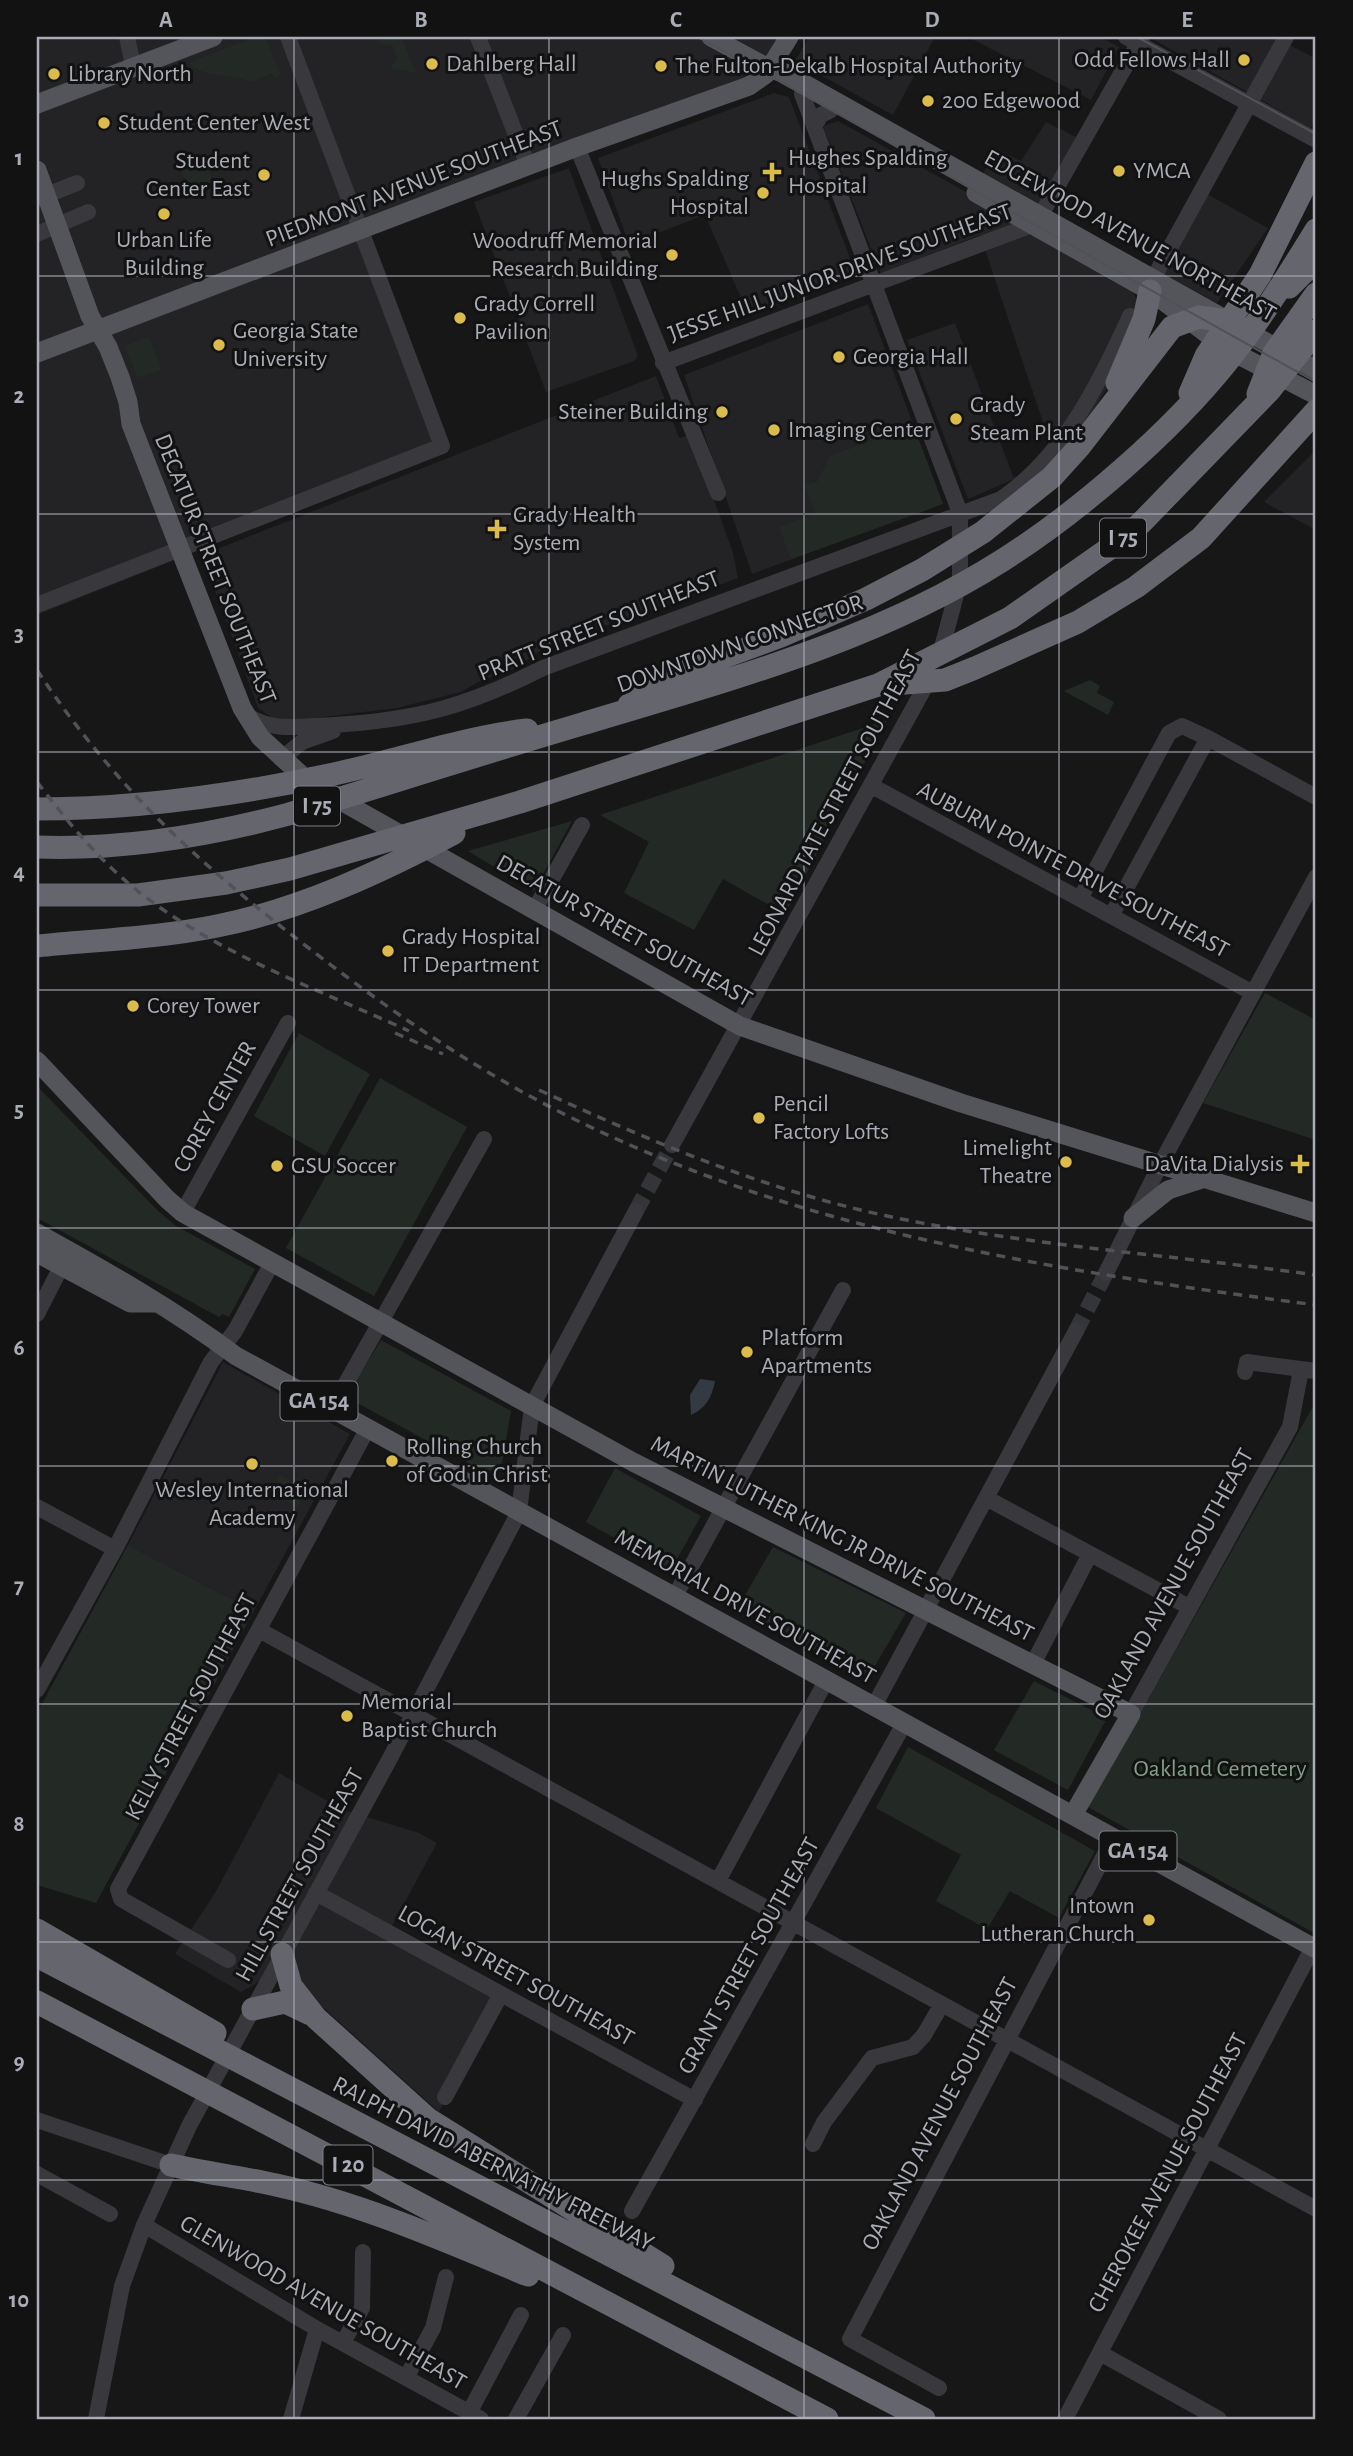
<svg xmlns="http://www.w3.org/2000/svg" width="1353" height="2456" viewBox="0 0 1353 2456" font-family="'Alegreya Sans',sans-serif">
<style>
.built{fill:#232325}
.green{fill:#232a25}
.water{fill:#333a41}
.lines{fill:none;stroke-linecap:round;stroke-linejoin:round}
.minor-tunnel{stroke:#343538;stroke-width:16;stroke-dasharray:16 8;stroke-linecap:butt}
.minor{stroke:#38383d;stroke-width:16}
.major{stroke:#54555b;stroke-width:19}
.highway{stroke:#65666d;stroke-width:23}
.tram{stroke:#515257;stroke-width:2}
.rail{stroke:#515257;stroke-width:3.5;stroke-dasharray:9 7;stroke-linecap:butt}
.grid{fill:none;stroke:#aaadb6;stroke-width:2;stroke-opacity:0.55}
.poi-dot{fill:#dbbb4c;stroke:#121213;stroke-width:2.5}
.labels{text-anchor:middle;dominant-baseline:central;stroke-width:6;stroke-linejoin:round;paint-order:stroke}
.shield{fill:#121213;stroke:#7c7e85;stroke-width:2}
.shield-label{font-size:23px;font-weight:bold;fill:#aaadb6}
.poi-label{font-size:24px;fill:#aaadb6;stroke:#121213;text-anchor:start}
.street-label{font-size:24px;fill:#aaadb6;stroke:#121213}
.park-label{font-size:24px;fill:#849f88;stroke:#121213}
.neatline{fill:none;stroke:#aaadb6;stroke-width:2.5}
.grid-label{font-size:23px;text-anchor:middle;font-weight:bold;fill:#aaadb6}
</style>
<rect width="100%" height="100%" fill="#171718"/>
<path class="built" d="M37,37H794L779,65L360,236L444,452L37,615Z
M809,37H935L893,115L795,61Z
M968,37H1100L1119,47L1091,100Z
M1149,37H1275L1316,59V116L1311,128Z
M774,93L789,97L856,274L749,316L705,215L629,244L598,158Z
M838,121L1006,214L1132,289L1140,309L1116,372L1094,410L1060,453L1045,428L980,235L881,274L823,126Z
M1046,122L1076,137L1040,206L982,175L997,149L1021,161Z
M569,168L638,356L634,361L546,392L474,202Z
M1207,194L1268,228L1217,303L1164,274Z
M868,304L943,504L752,574L684,375Z
M955,323L1014,479L968,499L907,340Z
M656,376L679,438L691,435L733,553L738,578L544,648L516,668L478,682L461,692L397,708L298,720L273,718L258,708L202,555Z
M1316,450V530L1264,502Z
M223,1362L350,1434L254,1611L128,1545Z
M279,1773L341,1809L419,1833L437,1843L388,1933L501,1994L439,2112L299,1986L272,1974L241,1992L175,1954L215,1893Z"/>
<path class="green" d="M256,37L266,38L280,74L276,78L272,73L253,82C231,74 206,78 188,63Z
M381,37H401L416,73L390,68L397,58L393,46L379,43Z
M214,157L217,163L207,167L213,183L189,191L181,169Z
M149,337L162,369L138,378L125,346Z
M913,425L943,504L791,559L779,527L815,513L805,485L817,482L830,456Z
M1090,680L1100,686L1097,693L1114,702L1108,715L1064,691Z
M887,720L785,914L723,879L694,930L624,893L649,842L600,815Z
M572,821L534,891L468,851Z
M1265,993L1316,1020V1140L1203,1103Z
M299,1033L370,1074L325,1156L254,1116Z
M380,1078L467,1127L374,1296L286,1248Z
M37,1086L157,1210L176,1226L255,1269L229,1317L223,1314L219,1317L37,1218Z
M381,1340L511,1411L502,1463L498,1470L484,1471L476,1467L346,1397Z
M1316,1401V1934L1088,1807Z
M615,1468L701,1516L671,1570L586,1522Z
M280,1475L307,1489L298,1507L271,1493Z
M128,1545L254,1611L96,1903L37,1885V1713Z
M773,1547L906,1613L866,1681L739,1606Z
M1034,1681L1107,1718L1068,1790L994,1750Z
M908,1747L1095,1851L1059,1918L1010,1891L987,1929L936,1901L961,1855L876,1808Z"/>
<path class="water" d="M700,1379L715,1381C712,1397 706,1408 691,1415L690,1395Z"/>
<g class="lines">
<path class="minor-tunnel" d="M636,1211L672,1145
M1076,1331L1106,1273"/>
<path class="minor" d="M127,37L133,65
M478,37L528,166
M1126,37L1316,140
M802,94L960,513V580L940,655
M815,125L821,115L831,110
M577,147L718,493
M37,199L77,183
M37,234L88,212
M1150,291L1159,268L1286,37
M663,363L1032,225L1046,206L1142,37
M37,605L442,446L288,37
M246,715C274,733 301,726 333,725C417,720 468,706 543,668L1001,499C1064,456 1099,384 1130,316
M1208,738L1316,797
M281,759L302,742L333,731
M872,786L1253,993
M1080,899L1169,733L1182,726L1208,738L1111,916
M535,909L582,825
M672,1145L931,676
M183,1212L288,1023
M1106,1273L1160,1165L1316,877
M37,1314L61,1267
M1245,1372L1247,1362L1316,1371
M332,1408L484,1139
M986,1498L1189,1607
M37,1507L115,1549
M675,1596L843,1290
M259,1630L1316,2209
M1034,1662L1090,1554
M37,1690L115,1549L211,1362L235,1331L272,1263
M874,1706L1076,1331
M1131,1714L1290,1427L1301,1370
M718,1881L827,1679
M316,1893L695,2100
M228,1960L121,1899L118,1889L368,1428
M445,2097L501,1994
M37,2120L171,2165
M813,2144L824,2122L872,2058L913,2047L924,2035L942,2004
M37,2174L110,2214
M632,2211L905,1722
M144,2225L317,2329L481,2419
M343,2343L362,2308L363,2252
M1100,2353L1219,2419
M406,2378L433,2328L446,2277
M939,2388L850,2339L1114,1837
M469,2413L521,2315
M96,2419L122,2286L144,2225L189,2126L388,1762L519,1512L532,1406L636,1211
M291,2419L317,2329
M516,2419L563,2335
M1065,2419L1313,1947"/>
<path class="major" d="M711,37L770,69L785,73L1316,370
M37,104L213,37
M37,170L90,316L108,347L120,377L128,402L131,424L242,708L260,737L311,784L740,1026L961,1103L1316,1213
M976,193L1150,291L1227,349L1316,395
M37,353L577,147L749,86L766,74L789,37
M37,1061L167,1199L183,1213L633,1462L1131,1714L1073,1815
M1133,1218L1168,1190L1205,1178
M37,1233C106,1271 173,1309 236,1356L1316,1949
M37,1253L130,1303H154"/>
<path class="highway" d="M1289,287L1316,260
M1117,383L1144,319L1150,291
M1190,393L1206,356L1260,275L1316,163
M1258,394L1274,353L1316,294
M892,684L945,680L975,668L1078,622L1136,587L1201,538L1316,411
M629,705L664,679L781,636L866,599L922,570L983,532L1052,477L1080,446L1172,327L1199,317L1235,322
M37,809C137,809 236,795 334,774C400,760 460,738 527,730
M37,847C122,850 207,836 289,814C387,784 484,753 582,724C727,680 874,642 1003,560C1080,511 1170,433 1227,362C1261,320 1288,275 1316,230
M37,895H138L226,883L290,869L520,802L878,685L1010,618L1117,543L1141,523L1270,390L1316,331
M37,946C96,940 158,938 217,926C299,910 381,872 454,833
M37,1930L215,2033
M282,1954L291,1986L316,2018L428,2119L663,2266
M37,1956L924,2419
M37,2002L827,2419
M253,2009L285,2002L310,2014
M171,2165C206,2173 241,2177 276,2185C363,2204 446,2241 528,2275"/>
<path class="tram" d="M698,37C906,149 1109,269 1316,382
M1137,37L1316,134"/>
<path class="rail" d="M37,670C115,788 199,864 310,949C389,1010 470,1066 558,1111C795,1232 1056,1271 1316,1305
M37,782C71,826 105,868 151,901C228,958 322,991 409,1031
M395,1033L443,1054
M539,1090C652,1142 765,1190 887,1216C1028,1246 1173,1255 1316,1275"/>
</g>
<path class="grid" d="M294,37V2419M549,37V2419M804,37V2419M1059,37V2419M37,276H1316M37,514H1316M37,752H1316M37,990H1316M37,1228H1316M37,1466H1316M37,1704H1316M37,1942H1316M37,2180H1316"/>
<g class="poi-dot">
<circle cx="1244" cy="60" r="7"/>
<circle cx="432" cy="64" r="7"/>
<circle cx="661" cy="66" r="7"/>
<circle cx="54" cy="74" r="7"/>
<circle cx="928" cy="101" r="7"/>
<circle cx="104" cy="123" r="7"/>
<circle cx="1119" cy="171" r="7"/>
<path d="M768.5 161.5h7v7h7v7h-7v7h-7v-7h-7v-7h7z"/>
<circle cx="264" cy="175" r="7"/>
<circle cx="763" cy="193" r="7"/>
<circle cx="164" cy="214" r="7"/>
<circle cx="672" cy="255" r="7"/>
<circle cx="460" cy="318" r="7"/>
<circle cx="219" cy="345" r="7"/>
<circle cx="839" cy="357" r="7"/>
<circle cx="722" cy="412" r="7"/>
<circle cx="956" cy="419" r="7"/>
<circle cx="774" cy="430" r="7"/>
<path d="M493.5 518.5h7v7h7v7h-7v7h-7v-7h-7v-7h7z"/>
<circle cx="388" cy="951" r="7"/>
<circle cx="133" cy="1006" r="7"/>
<circle cx="759" cy="1118" r="7"/>
<circle cx="1066" cy="1162" r="7"/>
<path d="M1296.5 1153.5h7v7h7v7h-7v7h-7v-7h-7v-7h7z"/>
<circle cx="277" cy="1166" r="7"/>
<circle cx="747" cy="1352" r="7"/>
<circle cx="392" cy="1461" r="7"/>
<circle cx="252" cy="1464" r="7"/>
<circle cx="347" cy="1716" r="7"/>
<circle cx="1149" cy="1920" r="7"/>
</g>
<g class="labels">
<g class="shield">
<rect x="1100" y="518.5" width="46" height="39" rx="5"/>
<rect x="294" y="786.5" width="46" height="39" rx="5"/>
<rect x="280.5" y="1381.5" width="77" height="39" rx="5"/>
<rect x="1099.5" y="1831.5" width="77" height="39" rx="5"/>
<rect x="323.5" y="2145.5" width="49" height="39" rx="5"/>
</g>
<g class="shield-label">
<text x="1123" y="538">I 75</text>
<text x="317" y="806">I 75</text>
<text x="319" y="1401">GA 154</text>
<text x="1138" y="1851">GA 154</text>
<text x="348" y="2165">I 20</text>
</g>
<g class="poi-label">
<text x="1230" y="60" text-anchor="end">Odd Fellows Hall</text>
<text x="446" y="64">Dahlberg Hall</text>
<text x="675" y="66">The Fulton-Dekalb Hospital Authority</text>
<text x="68" y="74">Library North</text>
<text x="942" y="101">200 Edgewood</text>
<text x="118" y="123">Student Center West</text>
<text x="788" y="158">Hughes Spalding<tspan x="788" dy="28">Hospital</tspan></text>
<text x="250" y="161" text-anchor="end">Student<tspan x="250" dy="28">Center East</tspan></text>
<text x="1133" y="171">YMCA</text>
<text x="749" y="179" text-anchor="end">Hughs Spalding<tspan x="749" dy="28">Hospital</tspan></text>
<text x="164" y="240" text-anchor="middle">Urban Life<tspan x="164" dy="28">Building</tspan></text>
<text x="658" y="241" text-anchor="end">Woodruff Memorial<tspan x="658" dy="28">Research Building</tspan></text>
<text x="474" y="304">Grady Correll<tspan x="474" dy="28">Pavilion</tspan></text>
<text x="233" y="331">Georgia State<tspan x="233" dy="28">University</tspan></text>
<text x="853" y="357">Georgia Hall</text>
<text x="970" y="405">Grady<tspan x="970" dy="28">Steam Plant</tspan></text>
<text x="708" y="412" text-anchor="end">Steiner Building</text>
<text x="788" y="430">Imaging Center</text>
<text x="513" y="515">Grady Health<tspan x="513" dy="28">System</tspan></text>
<text x="402" y="937">Grady Hospital<tspan x="402" dy="28">IT Department</tspan></text>
<text x="147" y="1006">Corey Tower</text>
<text x="773" y="1104">Pencil<tspan x="773" dy="28">Factory Lofts</tspan></text>
<text x="1052" y="1148" text-anchor="end">Limelight<tspan x="1052" dy="28">Theatre</tspan></text>
<text x="1284" y="1164" text-anchor="end">DaVita Dialysis</text>
<text x="291" y="1166">GSU Soccer</text>
<text x="761" y="1338">Platform<tspan x="761" dy="28">Apartments</tspan></text>
<text x="406" y="1447">Rolling Church<tspan x="406" dy="28">of God in Christ</tspan></text>
<text x="252" y="1490" text-anchor="middle">Wesley International<tspan x="252" dy="28">Academy</tspan></text>
<text x="361" y="1702">Memorial<tspan x="361" dy="28">Baptist Church</tspan></text>
<text x="1135" y="1906" text-anchor="end">Intown<tspan x="1135" dy="28">Lutheran Church</tspan></text>
</g>
<g class="street-label">
<text transform="translate(414 184) rotate(-21)">PIEDMONT AVENUE SOUTHEAST</text>
<text transform="translate(1130 236) rotate(29)">EDGEWOOD AVENUE NORTHEAST</text>
<text transform="translate(840 273) rotate(-20)">JESSE HILL JUNIOR DRIVE SOUTHEAST</text>
<text transform="translate(215 569) rotate(68)">DECATUR STREET SOUTHEAST</text>
<text transform="translate(599 626) rotate(-22)">PRATT STREET SOUTHEAST</text>
<text transform="translate(740 644) rotate(-19)">DOWNTOWN CONNECTOR</text>
<text transform="translate(835 803) rotate(-62)">LEONARD TATE STREET SOUTHEAST</text>
<text transform="translate(1073 870) rotate(28)">AUBURN POINTE DRIVE SOUTHEAST</text>
<text transform="translate(624 931) rotate(29)">DECATUR STREET SOUTHEAST</text>
<text transform="translate(215 1107) rotate(-61)">COREY CENTER</text>
<text transform="translate(842 1539) rotate(27)">MARTIN LUTHER KING JR DRIVE SOUTHEAST</text>
<text transform="translate(1174 1584) rotate(-61)">OAKLAND AVENUE SOUTHEAST</text>
<text transform="translate(745 1607) rotate(29)">MEMORIAL DRIVE SOUTHEAST</text>
<text transform="translate(191 1707) rotate(-62)">KELLY STREET SOUTHEAST</text>
<text transform="translate(300 1875) rotate(-61)">HILL STREET SOUTHEAST</text>
<text transform="translate(749 1956) rotate(-61)">GRANT STREET SOUTHEAST</text>
<text transform="translate(516 1976) rotate(29)">LOGAN STREET SOUTHEAST</text>
<text transform="translate(940 2114) rotate(-62)">OAKLAND AVENUE SOUTHEAST</text>
<text transform="translate(493 2164) rotate(27)">RALPH DAVID ABERNATHY FREEWAY</text>
<text transform="translate(1168 2173) rotate(-62)">CHEROKEE AVENUE SOUTHEAST</text>
<text transform="translate(323 2303) rotate(30)">GLENWOOD AVENUE SOUTHEAST</text>
</g>
<g class="park-label">
<text x="1220" y="1769">Oakland Cemetery</text>
</g>
</g>
<rect width="1353" height="2456" fill="none" stroke="#121213" stroke-width="77"/>
<rect x="38" y="38" width="1276" height="2380" class="neatline"/>
<g class="grid-label">
<text x="166" y="27">A</text>
<text x="421" y="27">B</text>
<text x="676" y="27">C</text>
<text x="932" y="27">D</text>
<text x="1187" y="27">E</text>
<text x="19" y="165">1</text>
<text x="19" y="403">2</text>
<text x="19" y="641">3</text>
<text x="19" y="879">4</text>
<text x="19" y="1117">5</text>
<text x="19" y="1355">6</text>
<text x="19" y="1593">7</text>
<text x="19" y="1831">8</text>
<text x="19" y="2069">9</text>
<text x="19" y="2307">10</text>
</g>
</svg>
